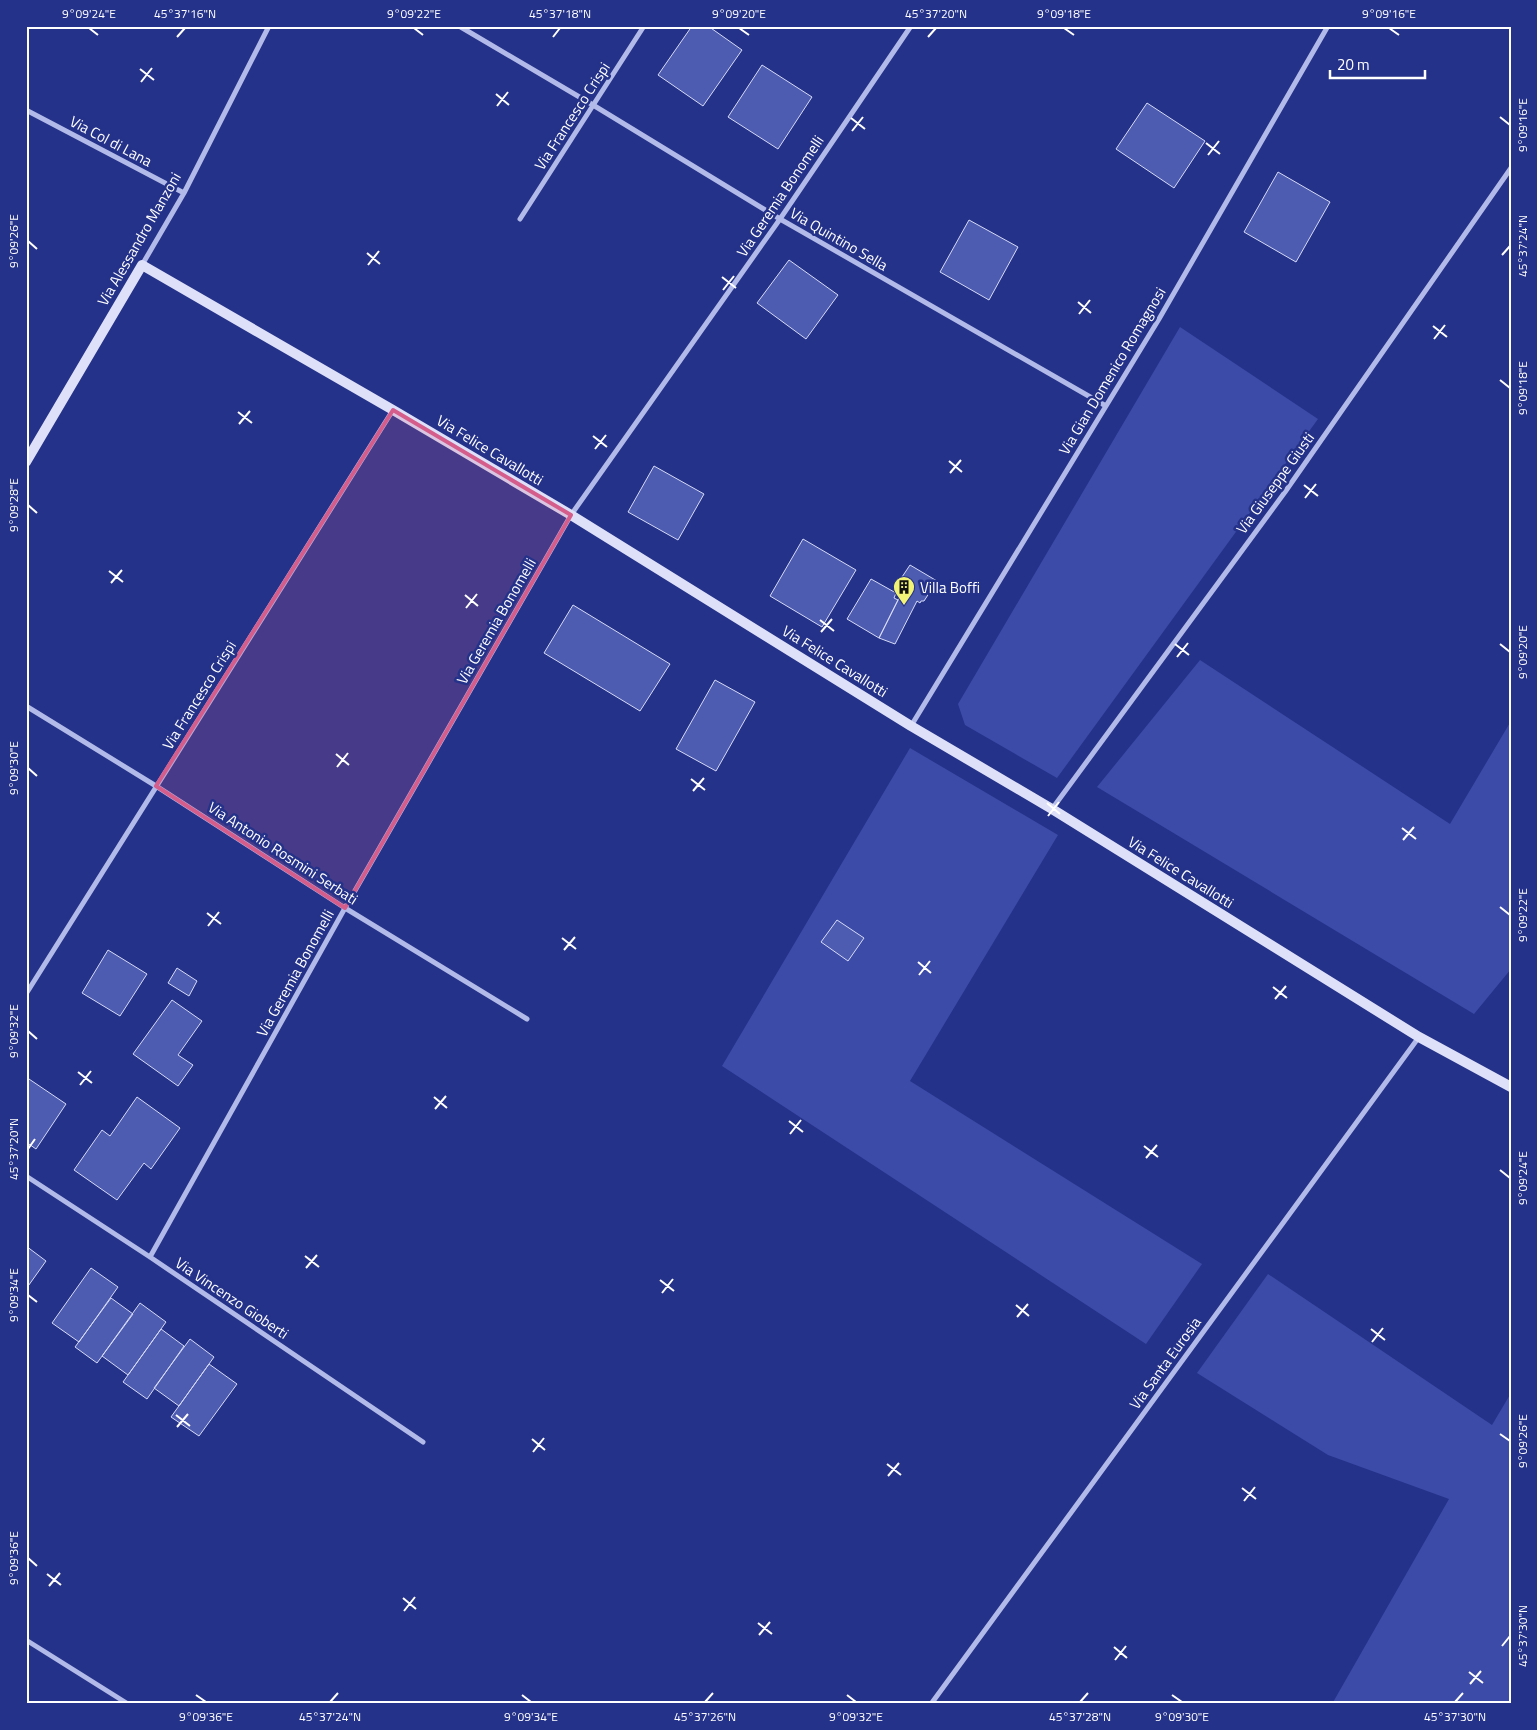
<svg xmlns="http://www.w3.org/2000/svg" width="1537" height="1730" viewBox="0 0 1537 1730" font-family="'Titillium Web',sans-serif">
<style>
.green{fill:#3c4ba8}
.building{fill:#4d5bb1;stroke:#d6dbf7}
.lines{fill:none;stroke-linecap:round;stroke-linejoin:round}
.street{stroke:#b2baea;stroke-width:5}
.secondary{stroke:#dde0f8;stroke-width:10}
.marked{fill:#d45d8c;fill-opacity:0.2;stroke:#d45d8c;stroke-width:4;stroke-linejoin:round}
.ticks{fill:none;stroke:#fff;stroke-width:2}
.labels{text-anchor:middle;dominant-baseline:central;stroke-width:5;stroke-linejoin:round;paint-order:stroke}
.street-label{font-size:15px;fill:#fff;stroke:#253289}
.poi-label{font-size:15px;fill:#fff;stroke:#253289;text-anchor:start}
.neatline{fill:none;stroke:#fff;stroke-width:2}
.ticks-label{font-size:12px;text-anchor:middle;fill:#fff}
</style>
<rect width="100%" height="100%" fill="#253289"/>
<path class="green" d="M1180,327L1318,419L1057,778L965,725L958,704Z
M1200,660L1450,824L1511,721V969L1474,1014L1097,787Z
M910,748L1058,835L910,1081L1202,1264L1146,1344L722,1066Z
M1268,1274L1492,1425L1511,1393V1704H1332L1449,1499L1328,1455L1197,1373Z"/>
<path class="building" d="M692,26H708L742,50L703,106L658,75Z
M762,65L812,97L778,149L728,117Z
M1147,103L1205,141L1174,188L1116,149Z
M1278,172L1330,202L1296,262L1244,232Z
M969,220L1018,247L989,300L940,272Z
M789,260L838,295L806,339L757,303Z
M654,466L704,494L678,540L628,512Z
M803,539L856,570L822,627L770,596Z
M910,565L937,581L924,601H921L920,603L917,601L895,644L879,638L903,590L896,586Z
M871,579L896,593L894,598L898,600L879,638L847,619Z
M573,605L670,664L640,711L544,653Z
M715,680L755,702L716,771L676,749Z
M837,920L864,938L848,961L821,942Z
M108,950L147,974L120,1016L82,993Z
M177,968L197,981L189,996L168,983Z
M172,1000L202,1021L178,1055L193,1065L178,1086L133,1054Z
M26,1077L66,1104L36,1149L26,1142Z
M137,1097L180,1128L151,1169L144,1163L117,1200L74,1170L102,1130L110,1136Z
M26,1246L46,1261L26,1289Z
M91,1268L118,1287L79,1342L52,1323Z
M111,1298L133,1314L97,1363L75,1347Z
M140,1303L166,1322L128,1375L102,1356Z
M161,1329L184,1346L147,1399L123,1382Z
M190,1339L214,1357L179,1406L154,1388Z
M209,1364L237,1384L199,1436L171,1417Z"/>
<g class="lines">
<path class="street" d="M459,26L593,105L780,219L1106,406
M26,110L184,193
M520,219L644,26
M142,265L184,193L269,26
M26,706L156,786L345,908L527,1019
M911,726L1159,319L1328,26
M1052,809L1285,492L1511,168
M26,994L393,410
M26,1176L150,1257L423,1442
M150,1257L345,908L571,515L780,219L911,26
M26,1640L128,1704
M931,1704L1419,1037"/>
<path class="secondary" d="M26,462L142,265L393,410L571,515L911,726L1052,809L1419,1037L1511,1087"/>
</g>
<path class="marked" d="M393,410L571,515L345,908L156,786Z"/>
<path class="ticks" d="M89,28L98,35M414,28L423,35M739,28L749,35M1064,28L1074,35M1389,28L1399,35M177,37L185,28M553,37L560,28M928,37L936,28M140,69L154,80M141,82L152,68M496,94L509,105M497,106L508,92M1500,117L1510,125M851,118L865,129M852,131L863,117M1206,143L1220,154M1208,155L1219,141M28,241L37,249M367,253L380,264M1502,255L1510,246M368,265L379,251M722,277L736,288M723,290L734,276M1078,302L1091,313M1079,314L1090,300M1433,326L1447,337M1434,339L1445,325M1500,380L1510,388M238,412L252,423M239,424L250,411M593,436L607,447M595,449L606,435M949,461L962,472M950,473L961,460M1304,485L1318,496M1305,498L1316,484M28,505L37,513M109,571L123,582M111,583L122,570M465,595L478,606M466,608L477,594M820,620L834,631M821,632L832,619M1175,644L1189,655M1500,644L1510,652M1177,657L1188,643M336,754L349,765M337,767L348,753M28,768L37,776M691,779L705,790M693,791L704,778M1047,803L1060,814M1048,816L1059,802M1402,828L1416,839M1403,840L1414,827M1500,907L1510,915M207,913L221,924M208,926L219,912M562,938L576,949M564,950L575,937M918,962L931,973M919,975L930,961M1273,987L1287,998M1275,999L1286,986M28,1031L37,1039M78,1072L92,1083M80,1085L91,1071M434,1097L447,1108M435,1109L446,1096M789,1121L803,1132M790,1134L801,1120M1144,1146L1158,1157M28,1149L35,1139M1146,1158L1157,1145M1500,1170L1510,1178M305,1256L319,1267M306,1268L317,1255M660,1280L674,1291M662,1293L673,1279M28,1295L37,1302M1016,1305L1029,1316M1017,1317L1028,1304M1371,1329L1385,1340M1372,1342L1383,1328M176,1415L190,1426M177,1427L188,1414M1500,1434L1510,1441M532,1439L545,1450M533,1452L544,1438M887,1464L901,1475M888,1476L899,1463M1242,1488L1256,1499M1244,1501L1255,1487M28,1558L37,1566M47,1574L61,1585M49,1586L60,1573M403,1598L416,1609M404,1611L415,1597M758,1623L772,1634M759,1635L770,1622M1502,1646L1510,1636M1114,1647L1127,1658M1115,1660L1126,1646M1469,1672L1483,1683M1470,1684L1481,1671M196,1695L206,1702M522,1695L531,1702M847,1695L856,1702M1172,1695L1182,1702M330,1702L338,1693M705,1702L713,1693M1080,1702L1088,1693M1455,1702L1463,1693"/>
<defs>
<g id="building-pin" transform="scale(1.125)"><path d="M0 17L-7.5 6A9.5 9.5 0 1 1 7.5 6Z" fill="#f1f376" stroke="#253289"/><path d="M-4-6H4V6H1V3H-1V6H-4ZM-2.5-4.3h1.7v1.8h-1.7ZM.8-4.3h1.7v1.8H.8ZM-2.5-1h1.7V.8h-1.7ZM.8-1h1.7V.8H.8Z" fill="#111"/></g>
</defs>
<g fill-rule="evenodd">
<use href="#building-pin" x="904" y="587"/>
</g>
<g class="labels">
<g class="street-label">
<text transform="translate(572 116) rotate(-57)">Via Francesco Crispi</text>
<text transform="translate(111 141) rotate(28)">Via Col di Lana</text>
<text transform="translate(780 196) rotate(-56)">Via Geremia Bonomelli</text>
<text transform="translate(139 239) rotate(-60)">Via Alessandro Manzoni</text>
<text transform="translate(839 239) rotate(30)">Via Quintino Sella</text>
<text transform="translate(1112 371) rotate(-59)">Via Gian Domenico Romagnosi</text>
<text transform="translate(490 450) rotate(31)">Via Felice Cavallotti</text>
<text transform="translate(1275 483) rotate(-54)">Via Giuseppe Giusti</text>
<text transform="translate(496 621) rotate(-60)">Via Geremia Bonomelli</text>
<text transform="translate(835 661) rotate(32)">Via Felice Cavallotti</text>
<text transform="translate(199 695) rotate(-58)">Via Francesco Crispi</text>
<text transform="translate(283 853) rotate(33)">Via Antonio Rosmini Serbati</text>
<text transform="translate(1181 872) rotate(32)">Via Felice Cavallotti</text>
<text transform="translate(295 973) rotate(-61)">Via Geremia Bonomelli</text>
<text transform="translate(232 1298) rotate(34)">Via Vincenzo Gioberti</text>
<text transform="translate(1165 1363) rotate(-54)">Via Santa Eurosia</text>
</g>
<g class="poi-label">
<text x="920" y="587">Villa Boffi</text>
</g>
</g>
<rect width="1537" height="1730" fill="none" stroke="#253289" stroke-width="55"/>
<path d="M1330 70v8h95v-8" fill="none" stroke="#ffffff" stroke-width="2.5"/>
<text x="1337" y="70" font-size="15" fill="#ffffff" stroke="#253289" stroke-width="4" paint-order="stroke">20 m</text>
<rect x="28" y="28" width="1482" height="1674" class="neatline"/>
<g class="ticks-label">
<text x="89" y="18">9°09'24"E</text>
<text x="185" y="18">45°37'16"N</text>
<text x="414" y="18">9°09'22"E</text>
<text x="560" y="18">45°37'18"N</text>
<text x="739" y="18">9°09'20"E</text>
<text x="936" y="18">45°37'20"N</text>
<text x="1064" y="18">9°09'18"E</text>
<text x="1389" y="18">9°09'16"E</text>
<text transform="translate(1523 125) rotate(-90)" y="4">9°09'16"E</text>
<text transform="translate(14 241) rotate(-90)" y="4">9°09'26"E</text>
<text transform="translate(1523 246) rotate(-90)" y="4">45°37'24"N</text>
<text transform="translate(1523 388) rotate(-90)" y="4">9°09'18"E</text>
<text transform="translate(14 505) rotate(-90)" y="4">9°09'28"E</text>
<text transform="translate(1523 652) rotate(-90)" y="4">9°09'20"E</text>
<text transform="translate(14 768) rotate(-90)" y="4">9°09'30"E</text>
<text transform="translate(1523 915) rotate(-90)" y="4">9°09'22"E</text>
<text transform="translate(14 1031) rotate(-90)" y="4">9°09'32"E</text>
<text transform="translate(14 1149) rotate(-90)" y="4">45°37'20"N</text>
<text transform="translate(1523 1178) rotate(-90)" y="4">9°09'24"E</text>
<text transform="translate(14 1295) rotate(-90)" y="4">9°09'34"E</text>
<text transform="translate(1523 1441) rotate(-90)" y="4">9°09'26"E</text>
<text transform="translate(14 1558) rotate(-90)" y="4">9°09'36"E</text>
<text transform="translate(1523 1636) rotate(-90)" y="4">45°37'30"N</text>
<text x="206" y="1721">9°09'36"E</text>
<text x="330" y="1721">45°37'24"N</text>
<text x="531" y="1721">9°09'34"E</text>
<text x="705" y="1721">45°37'26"N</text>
<text x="856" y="1721">9°09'32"E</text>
<text x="1080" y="1721">45°37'28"N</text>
<text x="1182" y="1721">9°09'30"E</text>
<text x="1455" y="1721">45°37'30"N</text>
</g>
</svg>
